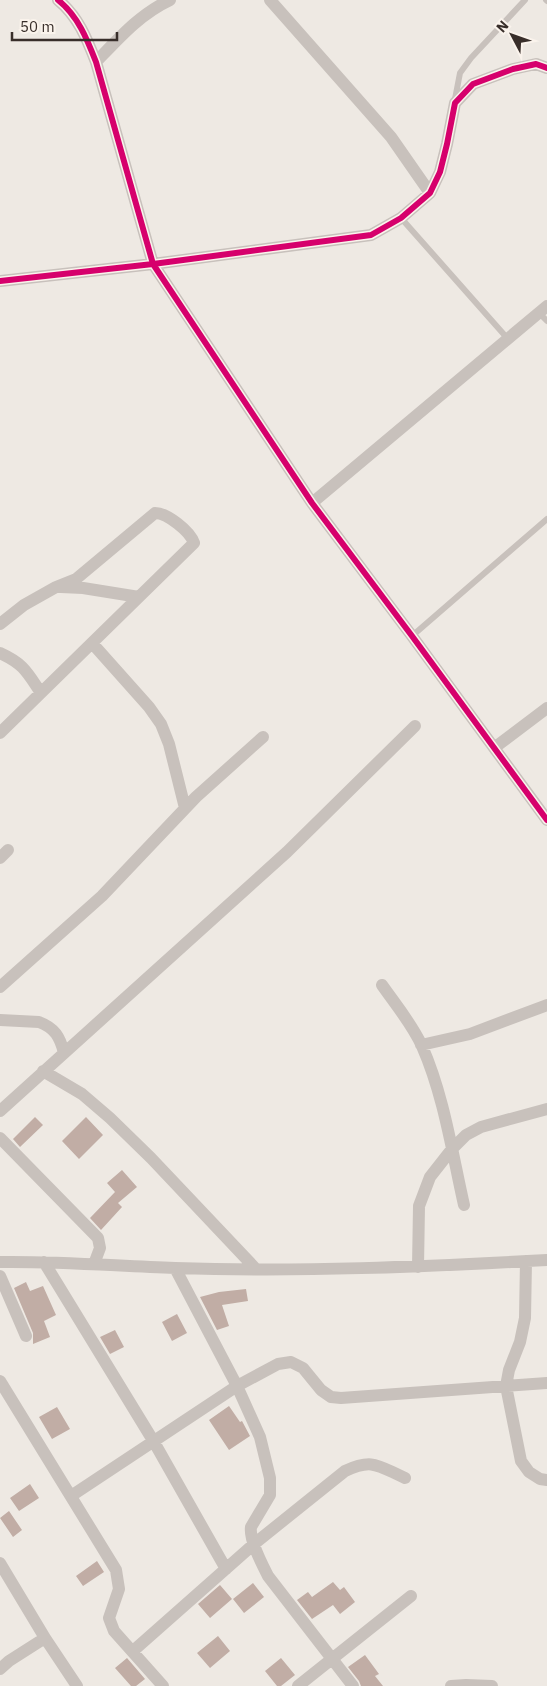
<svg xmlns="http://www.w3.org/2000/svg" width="547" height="1686" viewBox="0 0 547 1686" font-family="'IBM Plex Sans',sans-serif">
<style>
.building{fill:#c1ada5}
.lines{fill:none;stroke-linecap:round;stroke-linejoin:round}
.lane{stroke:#c8c1bc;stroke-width:6}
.street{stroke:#c8c1bc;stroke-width:12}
.cycleway-casing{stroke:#faf3ec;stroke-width:9}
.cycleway{stroke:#d6006c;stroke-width:6}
</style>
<rect width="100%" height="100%" fill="#eee9e3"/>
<path class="building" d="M35,1117L43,1125L20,1147L13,1139Z
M86,1117L103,1135L79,1159L62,1141Z
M122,1170L137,1187L118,1203L122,1207L101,1230L90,1218L115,1192L107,1183Z
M26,1282L30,1291L43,1286L56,1315L44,1321L50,1337L33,1344V1333L14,1288Z
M246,1289L248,1301L222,1305L229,1326L217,1330L200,1297L219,1292Z
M177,1314L187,1333L172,1341L162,1322Z
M115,1330L124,1347L110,1354L100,1337Z
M229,1406L240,1422L242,1421L250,1436L229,1450L209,1420Z
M57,1407L70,1429L52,1439L39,1417Z
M30,1484L39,1498L19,1511L10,1498Z
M9,1511L22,1530L13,1537L0,1518Z
M97,1561L104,1572L83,1586L76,1576Z
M333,1582L340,1590L344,1587L355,1602L340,1614L333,1605L312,1619L297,1600L308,1592L312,1597Z
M253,1583L264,1597L244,1613L233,1599Z
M220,1585L232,1599L210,1618L198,1604Z
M218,1636L230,1651L210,1668L197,1653Z
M365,1655L379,1674L375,1676L383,1686H361L359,1681L348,1667Z
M127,1658L145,1679L136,1686H131L115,1668Z
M281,1658L295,1675L281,1686H277L265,1671Z"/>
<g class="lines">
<path class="lane" d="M546,0L547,1
M455,99L460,73L471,58L525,0
M401,218L508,339
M539,313L547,321
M412,636L547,519"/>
<path class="street" d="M58,0C78,16 87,39 96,62L153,264L312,503L412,636L547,820
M270,0L391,137L430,193
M96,62C119,38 140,14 170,0
M0,281L153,264L371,235L401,218L430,193L440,172L447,144L455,103L473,84L513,69L536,64L547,68
M312,503L547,306
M61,587L83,588L139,597
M0,624L24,605L56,587L76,579L155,513C167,513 190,531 194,543L0,733
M92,643L149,707L161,724L169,744L185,808
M0,653C24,664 27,672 41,693
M494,748L547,708
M0,858L8,850
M382,985C396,1005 412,1024 422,1046C444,1096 452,1152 464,1205
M0,987L102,896L196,797L263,737
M0,1020L39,1022C55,1028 60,1037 64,1053
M421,1045L470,1034L547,1005
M43,1071L82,1094L110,1118L151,1158L255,1268
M0,1111L287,852L415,726
M0,1138L98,1238L100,1248L94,1264
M526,1261L525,1318L520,1342L509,1370L506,1386L521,1461L529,1472L540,1479L547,1480
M0,1262C58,1261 116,1266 175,1268C299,1272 423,1267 547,1260
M44,1262L154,1442L226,1569
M418,1267L419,1206L430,1177L452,1149L466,1135L481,1127L547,1109
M175,1268L237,1386L260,1437L270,1478V1495L251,1527C249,1540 262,1564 268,1576L353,1686
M0,1276L26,1336
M0,1381L116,1570L119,1589L109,1618L114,1631L163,1686
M71,1496L237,1386L278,1364L291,1362L303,1368L321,1390L331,1397L341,1398L547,1383
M0,1563L45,1638L9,1661L0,1669
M45,1638L77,1686
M133,1651L254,1544L345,1471C373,1458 378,1466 405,1478
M298,1686L411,1596
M451,1686L466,1685L492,1686"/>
<g class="cycleway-casing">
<path id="cycleway" d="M58,0C78,16 87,39 96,62L153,264L312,503L412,636L547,820
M0,281L153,264L371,235L401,218L430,193L440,172L447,144L455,103L473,84L513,69L536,64L547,68"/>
</g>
<use href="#cycleway" class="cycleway"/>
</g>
<g transform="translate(512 35) rotate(311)" stroke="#faf3ec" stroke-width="4" paint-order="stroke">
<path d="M0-4L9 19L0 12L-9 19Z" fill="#382e2a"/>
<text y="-8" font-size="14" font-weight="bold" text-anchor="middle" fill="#382e2a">N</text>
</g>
<path d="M12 32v8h105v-8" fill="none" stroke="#382e2a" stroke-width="2.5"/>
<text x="20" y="32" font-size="15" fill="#382e2a" stroke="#faf3ec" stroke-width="4" paint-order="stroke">50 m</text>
</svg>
